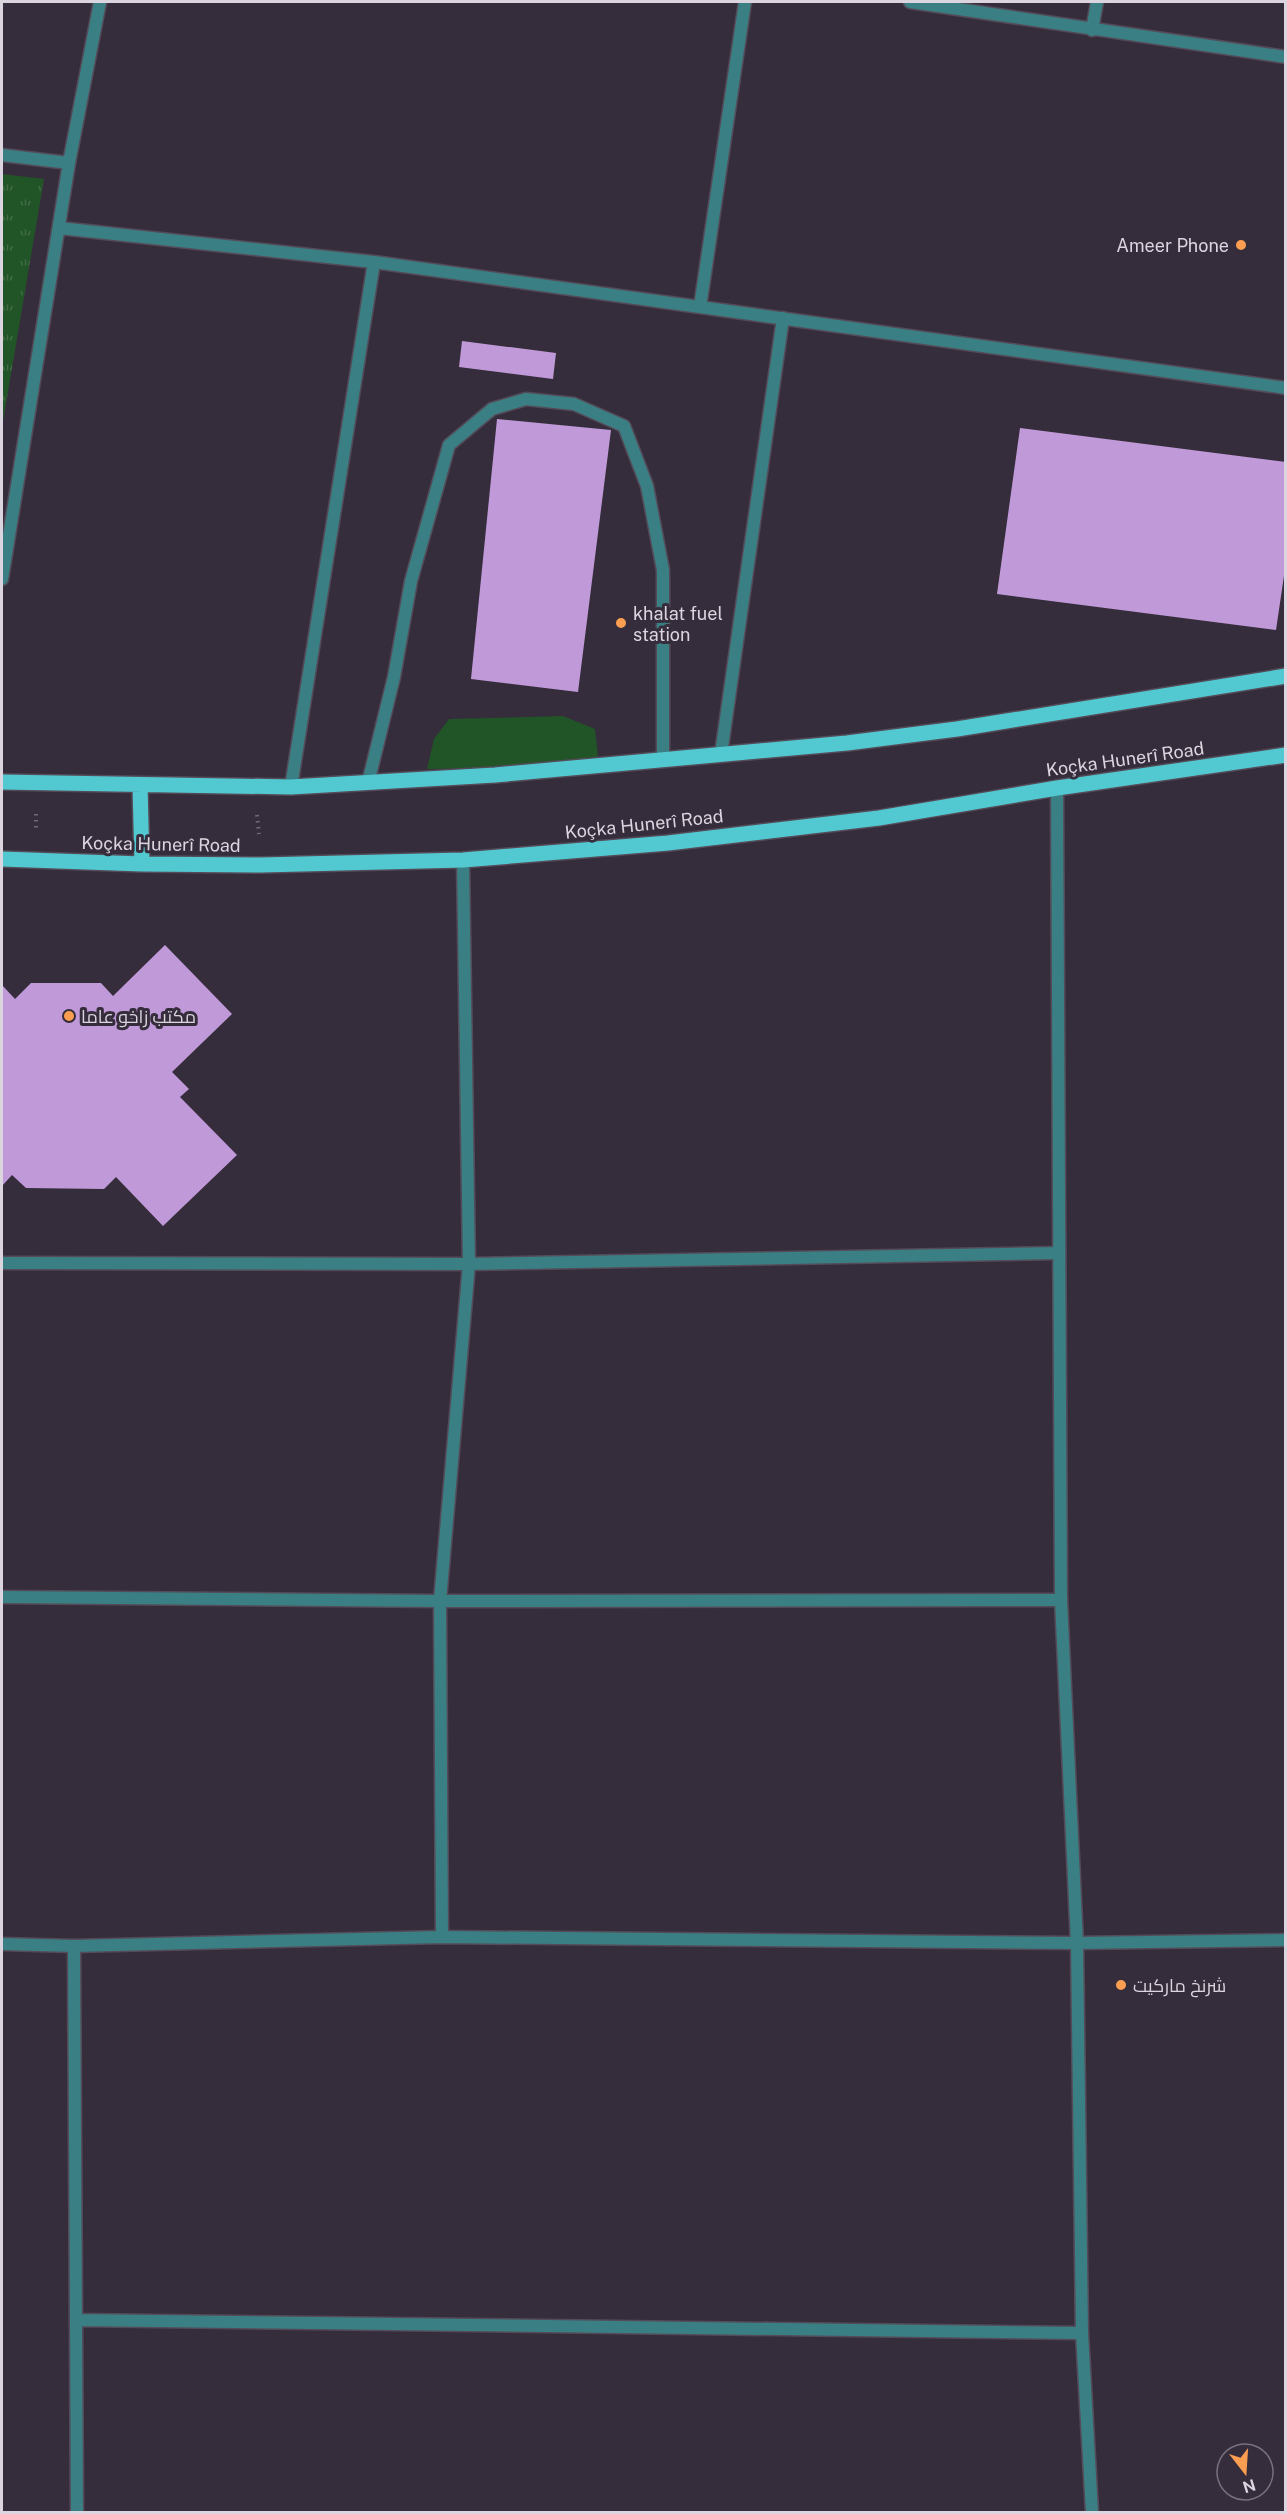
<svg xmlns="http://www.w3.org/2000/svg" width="1287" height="2514" viewBox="0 0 1287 2514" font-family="'Public Sans',Cairo,sans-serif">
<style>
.green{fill:#215427}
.park{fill:url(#park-tufts)}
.building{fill:#c09ad8}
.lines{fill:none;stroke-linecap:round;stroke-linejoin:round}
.service-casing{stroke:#544b59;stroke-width:15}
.minor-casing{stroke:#544b59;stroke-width:15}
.tertiary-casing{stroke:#544b59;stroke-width:15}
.primary-casing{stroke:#544b59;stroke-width:18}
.path{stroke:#726a77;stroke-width:4;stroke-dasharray:1.5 4.5;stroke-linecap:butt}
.service{stroke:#3a7f84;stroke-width:12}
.minor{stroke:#3a7f84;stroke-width:12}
.tertiary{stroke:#3a7f84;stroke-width:12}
.primary{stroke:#52c9d1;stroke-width:15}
.poi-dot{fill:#fb9e51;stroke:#362d3c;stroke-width:2}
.labels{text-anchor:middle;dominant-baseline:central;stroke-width:6;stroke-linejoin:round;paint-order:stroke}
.poi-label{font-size:18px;fill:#dbd5df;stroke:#362d3c;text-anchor:start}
.street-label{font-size:18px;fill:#dbd5df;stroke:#362d3c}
</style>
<defs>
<pattern id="park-tufts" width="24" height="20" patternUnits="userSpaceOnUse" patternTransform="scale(1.5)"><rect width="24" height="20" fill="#215427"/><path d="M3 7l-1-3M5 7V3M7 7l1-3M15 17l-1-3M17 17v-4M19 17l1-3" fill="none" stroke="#416c46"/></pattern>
</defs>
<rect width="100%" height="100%" fill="#362d3c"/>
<path class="green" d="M563,716L595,729L599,766L427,769L434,739L449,719Z"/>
<path class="park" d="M2,174L44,179L2,427Z"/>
<path class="building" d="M462,341L556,353L553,379L459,367Z
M497,419L611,430L578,692L471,679Z
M1020,428L1286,462V562L1276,630L997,594Z
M165,945L232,1014L172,1072L189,1089L180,1097L237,1155L163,1226L116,1177L104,1189L26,1188L12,1175L2,1186V985L15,999L31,983H101L113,996Z"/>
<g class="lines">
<g class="service-casing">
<path id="service" d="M368,783L394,677L411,581L449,445L492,409L526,399L574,404L624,426L647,486L663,570V759"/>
</g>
<g class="minor-casing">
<path id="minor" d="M910,2L1286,57
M1092,30L1097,2
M2,155L69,163
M59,228L374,262L1286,388
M700,307L745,2
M2,579L69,163L100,2
M721,754L783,318
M291,787L374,262
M2,1263L469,1264L1059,1253
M2,1597L440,1601L1061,1600
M442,1937L440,1601L469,1264L463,860
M1077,1943L1082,2333L1092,2512
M74,1946L77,2512
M76,2320L1082,2333"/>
</g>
<g class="tertiary-casing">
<path id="tertiary" d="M1057,788L1061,1600L1077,1943
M2,1944L74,1946L442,1937L1077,1943L1286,1940"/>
</g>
<g class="primary-casing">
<path id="primary" d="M2,782L291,787L495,775L847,743L957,729L1286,676
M140,785L142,864
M2,859L142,864L261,865L463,860L668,843L879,818L1057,788L1286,755"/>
</g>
<path class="path" d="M36,814V830
M257,815L259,834"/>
<use href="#service" class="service"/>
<use href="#minor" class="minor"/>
<use href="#tertiary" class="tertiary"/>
<use href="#primary" class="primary"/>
</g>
<g class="poi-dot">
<circle cx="1241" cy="245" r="6"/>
<circle cx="621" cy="623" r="6"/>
<circle cx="69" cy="1016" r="6"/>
<circle cx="1121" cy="1985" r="6"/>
</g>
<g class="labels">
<g class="poi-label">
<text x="1229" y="245" text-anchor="end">Ameer Phone</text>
<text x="633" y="613">khalat fuel<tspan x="633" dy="21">station</tspan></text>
<text x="81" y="1016">مكتب زاخو عاما</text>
<text x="1133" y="1985">شرنخ ماركيت</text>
</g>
<g class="street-label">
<text transform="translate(1125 759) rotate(-8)">Koçka Hunerî Road</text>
<text transform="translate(644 824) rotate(-6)">Koçka Hunerî Road</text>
<text transform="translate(161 844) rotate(1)">Koçka Hunerî Road</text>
</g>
</g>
<rect width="1287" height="2514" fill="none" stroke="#dbd5df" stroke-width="6"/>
<g transform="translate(1245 2472) rotate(163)"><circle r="28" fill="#362d3c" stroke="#78707d" stroke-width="1.5"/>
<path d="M0-4.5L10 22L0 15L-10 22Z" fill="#fb9e51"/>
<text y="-9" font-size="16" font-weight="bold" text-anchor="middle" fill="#dbd5df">N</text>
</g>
</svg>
